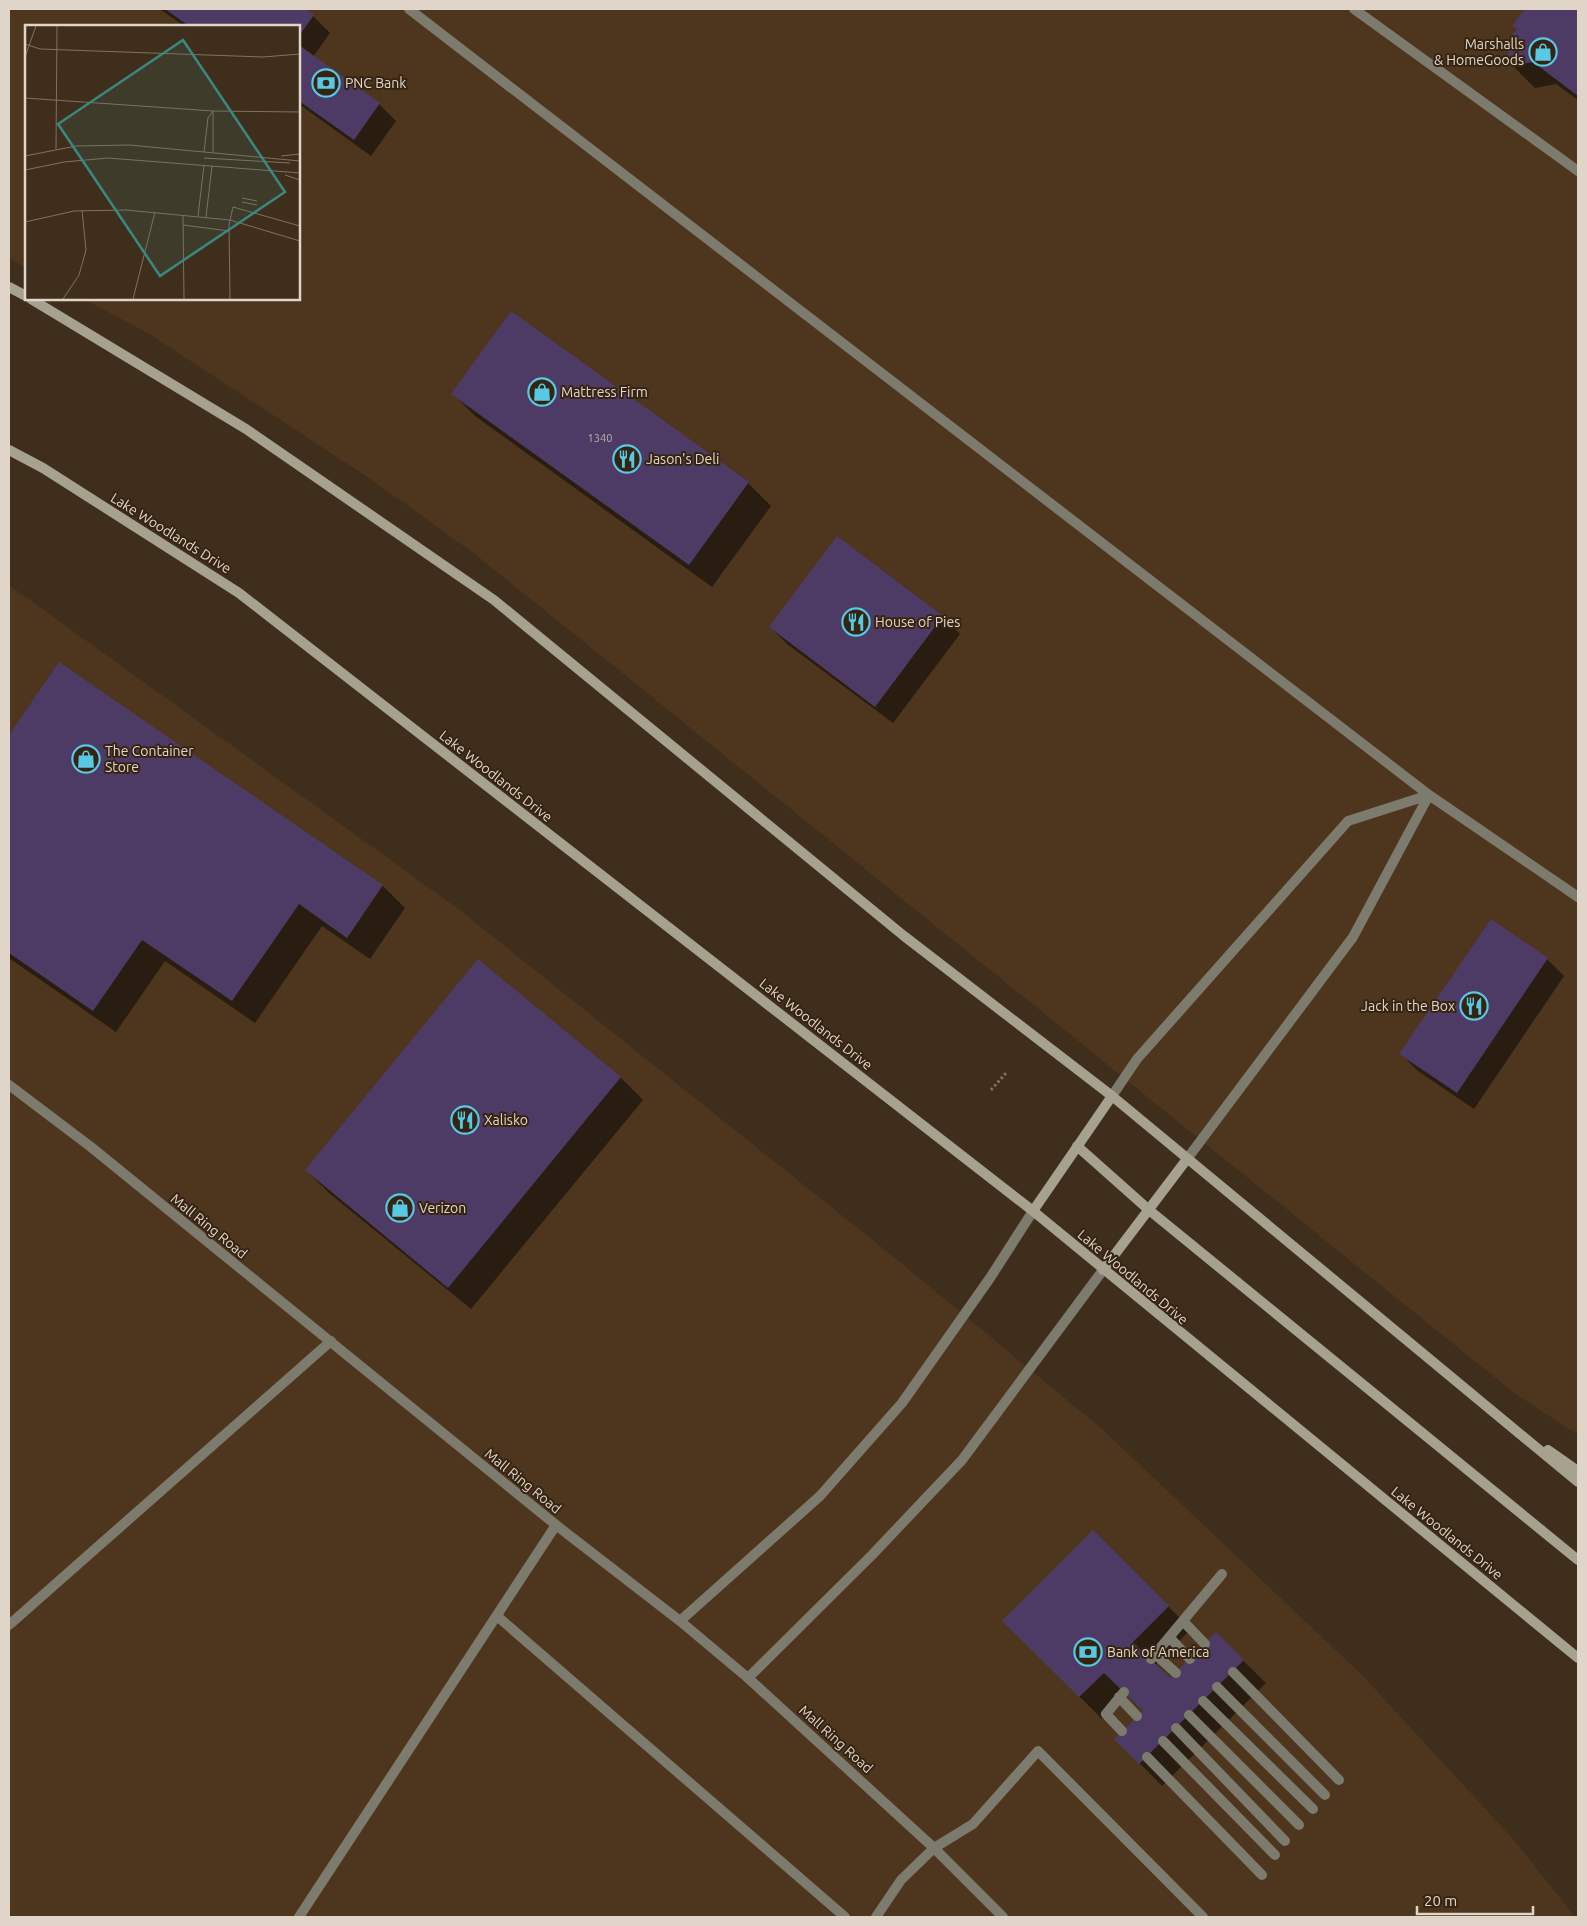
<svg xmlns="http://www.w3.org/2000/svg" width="1587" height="1926" viewBox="0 0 1587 1926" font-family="Ubuntu,sans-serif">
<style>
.built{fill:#4d351e}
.shadow{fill:#0007}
.building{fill:#4e3b65}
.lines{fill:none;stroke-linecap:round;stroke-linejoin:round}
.path{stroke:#817263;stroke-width:3;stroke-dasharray:2.5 2.5;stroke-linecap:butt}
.service{stroke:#7d7a6e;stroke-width:10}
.tertiary{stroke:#7d7a6e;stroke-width:10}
.secondary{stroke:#a6a28f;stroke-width:10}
.labels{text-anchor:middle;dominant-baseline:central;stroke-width:4;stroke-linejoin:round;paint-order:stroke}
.number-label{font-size:11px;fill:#bcaeb1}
.poi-label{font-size:14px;fill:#e1d5ca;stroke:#362413;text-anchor:start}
.street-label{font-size:14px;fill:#e1d5ca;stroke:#362413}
.inset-road{fill:none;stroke:#807162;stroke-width:1}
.view{fill:#398980;fill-opacity:0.15;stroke:#398980;stroke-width:2.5}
.inset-edge{fill:none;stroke:#e1d5ca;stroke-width:2.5}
</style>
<rect width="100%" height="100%" fill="#402e1d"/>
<path class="built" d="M9,9H1578V1435L1513,1392L475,554L372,480L151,335L84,299H299V26H26V268L9,258Z
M9,585L457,908L879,1245L1101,1428L1363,1676L1513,1839L1575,1917H9Z"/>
<path class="shadow" d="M160,9H303L313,16L330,33L313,57L379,104L396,121L371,156L299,104V26H184Z
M1526,9H1578V100L1556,84L1535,88L1513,66L1518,29L1514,26Z
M511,313L748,483L771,506L712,587L475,416L453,394Z
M837,538L943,617L960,634L893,723L787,644L770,627Z
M60,664L383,886L405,908L370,959L322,926L255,1023L165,961L116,1032L9,958V738Z
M1547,959L1564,976L1474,1109L1418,1071L1401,1054Z
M478,961L621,1078L643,1100L471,1309L329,1193L306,1170Z
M1093,1532L1191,1629L1155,1665L1170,1680L1216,1634L1266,1683L1162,1786L1116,1739L1144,1711L1127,1694L1102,1719L1004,1621Z"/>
<path class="building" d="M165,9H305L314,15L299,36V26H189Z
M1525,9H1578V96L1533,62L1511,66L1506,43L1517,29L1512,26Z
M299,45L380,103L354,140L299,101Z
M511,311L749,482L689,565L451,394Z
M837,536L943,616L875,707L769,627Z
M59,662L383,885L347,938L299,904L232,1001L142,940L93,1011L9,953V735Z
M1491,919L1548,958L1457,1093L1399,1054Z
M478,959L621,1077L448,1288L305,1170Z
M1093,1530L1169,1606L1133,1642L1170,1678L1216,1632L1244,1660L1139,1764L1114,1739L1143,1711L1104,1673L1079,1697L1002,1621Z"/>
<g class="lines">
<path class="path" d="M991,1090L1006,1073"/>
<path class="service" d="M409,9L1429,795L1578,897
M1354,9L1578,171
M1112,1096L1137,1059L1348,821L1429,795
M1187,1159L1353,937L1429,795
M497,1616L845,1917
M680,1621L820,1496L902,1403L990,1278L1033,1211
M1183,1621L1205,1644
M9,1625L331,1341
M1169,1637L1190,1659
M1155,1654L1176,1673
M1151,1659L1222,1574
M1233,1672L1339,1780
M748,1678L872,1555L962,1460L1103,1270
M1217,1687L1325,1795
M1119,1697L1137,1716
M1203,1701L1313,1809
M1189,1715L1299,1825
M1176,1728L1285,1841
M1122,1731L1106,1714L1124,1692
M1163,1741L1275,1855
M1147,1757L1262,1875
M299,1917L556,1525
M876,1917L901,1880L934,1848L973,1824L1038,1751L1203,1917"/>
<path class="tertiary" d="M9,1085L91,1147L556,1525L680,1621L748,1678L934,1848L1003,1917"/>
<path class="secondary" d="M9,287L26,296
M31,299L246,429L494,600L904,936L1112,1096L1578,1482
M9,450L43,468L239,593L1033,1211L1578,1658
M1077,1146L1149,1210L1578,1560
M1033,1211L1112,1096
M1103,1270L1187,1159
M1548,1450L1578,1471"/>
</g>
<defs>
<g id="shop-ring" transform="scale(1.4375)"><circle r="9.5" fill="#362413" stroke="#58c8e4" stroke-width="1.5"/><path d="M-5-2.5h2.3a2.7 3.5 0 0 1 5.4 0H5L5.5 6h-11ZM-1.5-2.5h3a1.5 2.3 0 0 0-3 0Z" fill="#58c8e4"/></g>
<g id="bank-ring" transform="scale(1.4375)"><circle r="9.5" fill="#362413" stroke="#58c8e4" stroke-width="1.5"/><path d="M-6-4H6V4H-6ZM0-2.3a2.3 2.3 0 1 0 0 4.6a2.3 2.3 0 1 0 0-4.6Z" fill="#58c8e4"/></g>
<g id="restaurant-ring" transform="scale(1.4375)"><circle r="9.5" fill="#362413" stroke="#58c8e4" stroke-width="1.5"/><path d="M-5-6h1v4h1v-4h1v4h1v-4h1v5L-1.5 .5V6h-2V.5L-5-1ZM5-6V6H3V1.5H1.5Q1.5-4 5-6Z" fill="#58c8e4"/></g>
</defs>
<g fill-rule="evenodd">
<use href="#shop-ring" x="1543" y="52"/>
<use href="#bank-ring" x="326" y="83"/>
<use href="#shop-ring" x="542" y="392"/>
<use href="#restaurant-ring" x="627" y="459"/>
<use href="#restaurant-ring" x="856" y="622"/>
<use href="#shop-ring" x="86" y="759"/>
<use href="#restaurant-ring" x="1474" y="1006"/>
<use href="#restaurant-ring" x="465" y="1120"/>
<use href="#shop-ring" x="400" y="1208"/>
<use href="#bank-ring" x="1088" y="1652"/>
</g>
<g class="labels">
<g class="number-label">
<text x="600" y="438">1340</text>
</g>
<g class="poi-label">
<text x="1524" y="44" text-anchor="end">Marshalls<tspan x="1524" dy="16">&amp; HomeGoods</tspan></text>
<text x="345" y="83">PNC Bank</text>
<text x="561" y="392">Mattress Firm</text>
<text x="646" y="459">Jason's Deli</text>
<text x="875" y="622">House of Pies</text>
<text x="105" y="751">The Container<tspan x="105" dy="16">Store</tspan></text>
<text x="1455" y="1006" text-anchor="end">Jack in the Box</text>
<text x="484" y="1120">Xalisko</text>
<text x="419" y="1208">Verizon</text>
<text x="1107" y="1652">Bank of America</text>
</g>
<g class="street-label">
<text transform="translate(171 533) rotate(32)">Lake Woodlands Drive</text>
<text transform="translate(496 776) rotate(38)">Lake Woodlands Drive</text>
<text transform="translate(816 1024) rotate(38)">Lake Woodlands Drive</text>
<text transform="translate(209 1226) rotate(39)">Mall Ring Road</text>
<text transform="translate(1133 1277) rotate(40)">Lake Woodlands Drive</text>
<text transform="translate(523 1481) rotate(39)">Mall Ring Road</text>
<text transform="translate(1447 1533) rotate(39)">Lake Woodlands Drive</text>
<text transform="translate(836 1739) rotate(42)">Mall Ring Road</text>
</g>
</g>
<g transform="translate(25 25)">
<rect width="275" height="275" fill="#402e1d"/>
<path class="inset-road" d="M0,19L15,24L238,32L275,29M0,32L11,1M0,73L188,86L275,87M188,86V128M31,124L32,1M179,127L183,93L188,86M0,131L51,121L104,120L275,136M256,131L275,129M179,133L265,138M0,145L39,137L83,133L275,148M260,150L275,155M217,173L232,176M217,177L232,180M158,190L159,274M173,191L179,140M181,192L187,141M0,197L49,186L101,185L205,195L275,216M158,200L204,206M38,274L54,250L61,225L57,185M108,274L130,187M205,274L204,200L208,182L275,201"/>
<path class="view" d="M158,15L260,167L135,251L33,99Z"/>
<rect width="275" height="275" class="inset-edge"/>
</g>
<rect width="1587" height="1926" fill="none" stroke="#e1d5ca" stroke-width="20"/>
<path d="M1417 1906v8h116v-8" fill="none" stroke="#e1d5ca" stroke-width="2.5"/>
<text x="1424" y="1906" font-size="15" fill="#e1d5ca" stroke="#362413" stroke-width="4" paint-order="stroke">20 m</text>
</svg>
